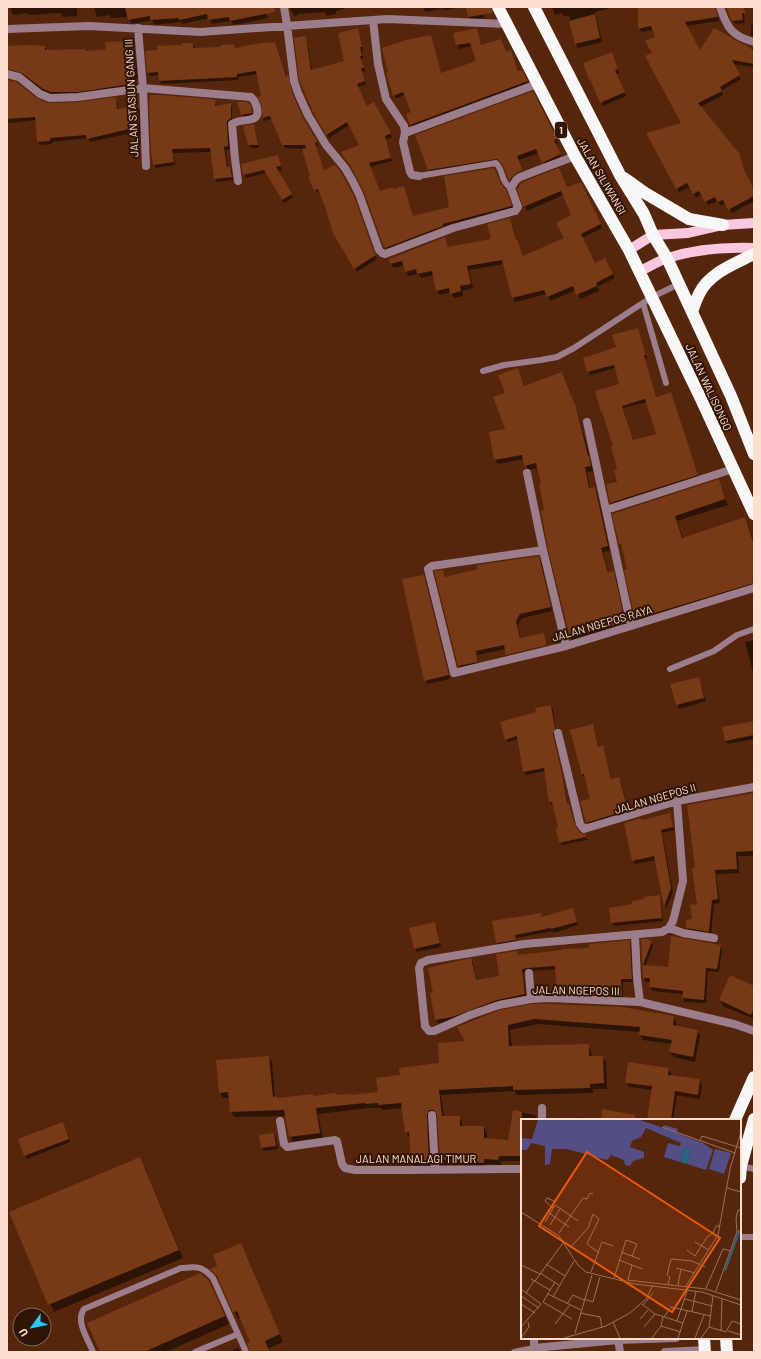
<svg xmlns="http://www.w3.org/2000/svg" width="761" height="1359" viewBox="0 0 761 1359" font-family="Barlow,sans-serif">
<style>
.shadow{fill:#0007;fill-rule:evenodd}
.building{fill:#783916;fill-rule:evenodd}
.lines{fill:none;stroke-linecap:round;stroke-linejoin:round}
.lane{stroke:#9b7d8c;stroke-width:6}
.street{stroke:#9b7d8c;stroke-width:8}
.primary{stroke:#f9c7e0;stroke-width:10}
.highway{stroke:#f7f7f7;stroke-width:12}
.labels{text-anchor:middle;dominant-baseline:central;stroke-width:4;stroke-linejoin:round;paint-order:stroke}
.shield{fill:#301507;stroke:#c0a293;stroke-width:1}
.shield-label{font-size:10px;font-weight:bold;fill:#fddecf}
.street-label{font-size:11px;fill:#fddecf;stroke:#301507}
.inset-river{fill:none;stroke:#266881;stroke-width:2}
.inset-road{fill:none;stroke:#99705a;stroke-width:1}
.view{fill:#e8590c;fill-opacity:0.15;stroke:#e8590c;stroke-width:2}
.inset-edge{fill:none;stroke:#fddecf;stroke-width:2}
</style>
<rect width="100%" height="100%" fill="#56260c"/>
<path class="shadow" d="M10,7H77V16L63,17L61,13L29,15L28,13L13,15Z
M94,7H264L268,18L234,25L231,21L212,24L209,18L182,24L181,22L154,25L152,20L131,24L128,17L111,18L110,15L97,17Z
M289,7H350L336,11V14L327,16L325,12L297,14V16H294L290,8Z
M423,7H458V8L444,10L443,8L426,12Z
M470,7H483L485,18L471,20L469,17Z
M552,7H615L595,12L602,42L578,48L576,44L569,15L565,17L562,13L555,15Z
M638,7H718L716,11L719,21L686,26L700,52L754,48V67L732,64L741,79L721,91L723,95L700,107L740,158L747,177L754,191V201L732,213L726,203L721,206L718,201L708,205L702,194L696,198L690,187L679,192L648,133L682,123L653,53L656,38L653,30L642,32L639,29Z
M726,7H748V8L743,9L745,23L735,24Z
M751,25H754V39L751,35Z
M357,30L363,50H362L363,59H361L365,71L362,72L366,84L358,87L367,107L374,103L392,137L386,140L392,161L370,167L380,192L404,187L413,217L450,208L501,186L507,194L513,209L444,227V229L387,251L385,247L365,191L352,168L347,161L360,145L349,125L329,138L314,112L305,37L307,40L312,70L345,61Z
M477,30L481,46L512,55L519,72L522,71L529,85L413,128L407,115L412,113L406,95L396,98L394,95L430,36L441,74L477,62L472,46L459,49L454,34Z
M127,42L130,46V54L134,53L136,57L138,78H131L133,88L54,96L46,93L23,75L8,72L7,73V47H45L47,51L86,50L87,52L107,50Z
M275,43L287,77L289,80L294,100L304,122L318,145L316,146L324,171L377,259L357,272L334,233L320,192L317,193L310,177H312L303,149L285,148L272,119L264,121L263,118L262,97L258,74L238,77V80L161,84L160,80L159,75L150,76L148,73L183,46L193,44L195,49L222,48L234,45L236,48Z
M614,57L619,73L617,74L626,96L603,106L592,82L590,79Z
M7,81L36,99L48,104L79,103L115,98L117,102L118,109L138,107L140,111L141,135L133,136L131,133L90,142L88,138L52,142V144L40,145L38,141L36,120L7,123Z
M535,97L558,143L556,144L562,159L545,166L539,153L519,160L525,174L512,184L505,167L500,163L432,174L429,169Z
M216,101L217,107L230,104L232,107V122L229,125L228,128L230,149L226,150L228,168L230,167L232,171L233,180L217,182L215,179L211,152L173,153L175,165L156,168L154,165Z
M238,103H248L252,111L253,117L244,119Z
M253,125L255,129L259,148H251L249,145Z
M278,156L282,170L277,171L293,197L284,203L267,173L246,178L244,174Z
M583,187L602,228L582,238L595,264L604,259L615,278L597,287L599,291L580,299L576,290L550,301L547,294L515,302L513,298L504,264L469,270L473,288L462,291L463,296L454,298L451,292L440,295L437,291L434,275L421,278L418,274L408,276L404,265L394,268L391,264L390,259L445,238L449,248L492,240L509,219L512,224L516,241L524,257L565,239L572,216L563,195L527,211L518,189Z
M638,329L647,358H645L656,398L672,397L699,478L613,505L611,503L618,482L619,470L614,446L602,412L620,385L615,368L590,375L584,358L617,348ZM647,402L657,434L633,441L623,408Z
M518,369L525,387L562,373L565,378L578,413L591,462L593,471L587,472L590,489L595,488L597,492L610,551L603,552L609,573L613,572L616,577L626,627L573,643L571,638L549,549L542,484L538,468L528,470L524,459L498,464L495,460L506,430V394Z
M718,481L728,505L677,521L683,538L744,518L748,524L754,544V589L639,624L636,618L628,570L623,549L620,544Z
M538,557L541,561L552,611L522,618L518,625L521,639L544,634L548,644L507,654L506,649L477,655L480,666L462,670L459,666L435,572L443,571L446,578Z
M423,576L425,579L450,679L427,684L425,680Z
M754,640V676L745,642Z
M548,646L549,649L509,658L508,655Z
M698,678L706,701L679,709L671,685Z
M551,706L553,709L556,732L554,738L563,778L568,805L571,808L576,830L579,834L585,835L587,840L562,845L560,842L559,828L554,805H552L550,802L545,771L526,775L524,772L519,739L508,742L506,739L537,712Z
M754,722V739L728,744L726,741Z
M592,726L599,747H602L604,750L612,780L618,779L621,782L629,814L589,826L587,822L591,799L586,778H585L582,775Z
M754,794V856H738L739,873L716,874L720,903L714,904L711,936L689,932L687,928L693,919L698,906L696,868Z
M669,814L674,830L662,833L673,892L666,909L656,860L635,864L633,860L642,821Z
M659,896L661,900L663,921L614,926L612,922L634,905Z
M573,909L578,925L554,933L553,931L516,938L517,943L499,946L497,943L540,914L542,918Z
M435,923L437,927L441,947L417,952L415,949Z
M642,940L651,942L653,946L645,966L669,969L720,946L722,949L719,972L708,971L706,1003L685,1002L683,998V994L652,991L650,987L651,982H646L644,978Z
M629,941L631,945L633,982H623V999L560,996L558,992L556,969L531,971L523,973L527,998L454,1020L438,1023L436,1020L434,994L471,960L473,963L476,981L500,977L517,952L519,956L590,949Z
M754,987V1019L723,1006L720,1000Z
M501,1011L673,1016L676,1022V1026L697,1030L700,1036L695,1062L674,1057L670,1052L672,1044L643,1040L640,1035V1032L538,1024L510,1030L512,1047L588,1045L591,1051L592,1057H602L606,1062L607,1089H593V1093L517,1095L514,1091L441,1095L444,1117H459L462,1122L463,1127H484L487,1132V1139L508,1141L514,1111L535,1115L538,1120H522V1161H501V1165L487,1164V1168H465L464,1165H444L441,1160L439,1116L435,1115L432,1167L415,1168L412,1163L411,1138H409L406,1132L403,1108L382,1110L381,1108H369L318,1114L323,1139L310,1141L309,1139L293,1142L290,1136L286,1116L235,1117L231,1112L229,1098H223L220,1093L268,1057L272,1062L275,1097L277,1099L351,1096L379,1093L401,1075L440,1064Z
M669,1069L671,1073V1076L699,1080L702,1085L700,1099L677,1095L673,1120H648L653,1090L629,1087L626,1083Z
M578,1117L590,1120H577Z
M65,1127L70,1142L27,1159L25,1155Z
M274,1134L276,1137L278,1149L264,1151L262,1148Z
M144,1166L183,1258L54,1312L10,1213Z
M245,1252L283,1342L269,1348L270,1352H251V1342L241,1318L238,1319L221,1282L211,1269Z
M208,1281L229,1324L166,1352H101Z
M238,1348L241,1352H229Z"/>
<path class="building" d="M125,7H274L275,12L230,21L229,17L208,20L207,14L179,20L178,18L150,20V16L128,20Z
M466,7H491L493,13L468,17Z
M638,7H715L718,17L685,22L700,50L714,28L754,50V64L732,60L740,75L720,87L722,91L698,103L739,153L745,172L754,189V196L728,210L723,200L717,202L715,197L705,202L699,191L693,194L687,183L676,189L646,133L681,123L645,56L652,53L645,41L655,37L651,26L638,29Z
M726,7H744L745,13H742L743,20L732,21Z
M595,14L600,38L575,44L569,21Z
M358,28L362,47H360L362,56H360L364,68H361L365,81L357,84L367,106L374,102L391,133L385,136L391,158L369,163L380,191L393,187V189L404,186L413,216L449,207L444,176L494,168L501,184L506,190L512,206L443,224V226L385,248L384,247L364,192L350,165L344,158L341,152L359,145L347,122L326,135L313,112L299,80L294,38L306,36L311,70L344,61L338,33Z
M477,28L481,45L501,39L506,52L511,50L518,71L522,70L528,81L410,125L406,114L411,112L403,92L393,96L386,73L388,72L382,48L406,40L431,35L441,73L476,61L470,43L456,45L453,33Z
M128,41V53L135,52L136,74L130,75L131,84L78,92H51L43,89L22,73L7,69V46L27,45L45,46V50L86,49V51L106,49L105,42Z
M275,42L286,76L288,75L293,95L303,118L317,141L315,143L324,170L335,165L340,171L354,196L374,252L376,255L354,269L333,233L325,207L318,189L314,190L308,177L310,176L302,149L306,148L305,145H282L270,116L262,118V107L258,97L261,96L256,71L237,74V77L159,81L158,72L147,73L145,51L157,50V46L182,45V43H193V48L221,47V45L234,44L235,48L260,43Z
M612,52L618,69L615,70L625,92L600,103L590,79L589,80L583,63Z
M7,80L16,82L37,98L48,103L79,102L116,97L117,109L138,106L139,131L130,132L129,129L87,139L86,135L50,138V141L37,142L35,117L7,119Z
M533,91L557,139L554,140L561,154L542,163L536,149L517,156L523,170L517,173L509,180L502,164L497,159L428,170L415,135Z
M150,95H159L212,99L216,100L215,106L231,103V118L227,121V124L228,146L224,147L227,167L230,166L232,177L214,179L210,148L172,149L174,162L153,165L151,152L149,105Z
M237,102H248L251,106L252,113L241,115Z
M254,124L258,145H248L243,126Z
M278,155L281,166L276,167L292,194L282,200L264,170L243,175L241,164Z
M559,168L567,187L581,182L601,224L581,234L595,263L605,258L613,274L596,283L597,286L576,295L573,286L547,297L544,290L512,298L502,260L467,266L471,284L460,286L461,291L450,294L449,288L436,291L432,271L417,274L416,269L405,272L402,261L390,264L389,259L445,237L448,247L491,239L487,224L510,218L516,240L517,239L523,256L564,238L556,223L571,215L561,191L523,207L517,189L523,182Z
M638,328L646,355H644L656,397L671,392L698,475L610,503L606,484L617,482L614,470L617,469L611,446H613L602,412H601L595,391L619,384L614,365L587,372L583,358L616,347L612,335ZM645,399L656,434L633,440L622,406Z
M518,368L524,386L562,372L576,407L588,456H589L591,466L585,467L589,488L595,487L608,546L601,548L608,572L614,571L625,622L570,638L548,549L541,511L544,510L539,483H541L536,463L524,466L522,455L494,460L489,432L505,429L493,397L505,393L498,375Z
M719,479L725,499L675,516L682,538L745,517L754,545V583L635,619L624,570L627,569L621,544H619L612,514Z
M539,556L551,607L520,614L516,621L520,638L544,633L547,645L506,655L504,645L476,651L478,662L458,666L434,571L443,570L445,577L478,569L477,565Z
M424,575L449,675L424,681L402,579Z
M699,677L704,698L676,705L670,684Z
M551,705L555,729L553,734L562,774L567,803L569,804L576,827L580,833L585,834L586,837L559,843L556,828L558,827L552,802H549L544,768L523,772L517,736L505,740L500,722L536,712L535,708Z
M754,721V735L725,741L722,727Z
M593,724L598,747L603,745L611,779L619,777L628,810L586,823L580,801L590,799L584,774L582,775L570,730Z
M754,793V851L736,852L737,869L715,870L718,899L712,900L709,932L686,928V920L692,919L690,904L697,905L692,868L695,867L687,805Z
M670,813L673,827L661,830L671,888L664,907L654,856L632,861L624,823L641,818L642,820Z
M660,895L662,918L611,923L609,908L632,904V901L644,899L643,897Z
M573,908L577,922L551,929L550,928L515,935L516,940L496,943L492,921L541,913V917Z
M435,922L440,943L414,949L409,928Z
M671,936L721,945L717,969L706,968L704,1000L682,998L683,991L649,987L650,978H643L641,939H646L652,941L643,965L668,967Z
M630,940L632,979H621L622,996L557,993L555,966L528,968L522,969L525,994L497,1000L452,1017L435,1020L430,993H433L428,968L471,958L476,980L499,976L496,954L518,951V955L562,950V949L589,948V944Z
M730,975L754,986V1008L751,1015L719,1000Z
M532,1004H550L622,1007L674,1016L673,1025L698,1030L693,1057L669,1052L672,1040L639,1035L640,1027L534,1019L508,1025L509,1046L589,1044V1056H603L604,1083L590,1084V1088L513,1090V1086L439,1090L442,1116H460V1126H484V1138L508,1140L513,1110L522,1112V1156H499L498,1160L484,1159V1163L461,1162V1159L440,1160L437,1115L434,1110H429L427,1115L429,1162L411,1163L409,1132L405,1133L401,1103L378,1105V1103L365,1104V1103L316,1108L320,1133L289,1137L284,1110L230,1112L228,1092L219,1093L216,1060L269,1056L273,1097L277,1096V1098L313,1094V1096L336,1093L337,1095L351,1094V1095L378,1092L376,1078L400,1075L399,1068L439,1063L438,1043L465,1041L457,1027L500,1010Z
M628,1062L669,1068L668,1075L700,1079L698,1095L675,1091L671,1120H647L652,1086L625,1083Z
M602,1109L635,1115V1120H601Z
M63,1122L69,1139L24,1156L18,1139Z
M274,1133L276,1146L261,1148L259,1135Z
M140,1157L179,1250L48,1305L9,1212Z
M241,1243L280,1334L265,1341L270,1352H250L247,1343L250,1342L237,1311L233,1313L217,1276L210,1269L217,1266L213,1255Z
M200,1273L209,1281L225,1316L144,1352H100L87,1323Z"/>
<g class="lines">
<path class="lane" d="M419,176L496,163C504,171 500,181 511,188
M643,303L666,383
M483,371L504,365L541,360L557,357L574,348L652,297L679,284
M670,669L714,651L737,635L754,629
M741,1166L754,1169
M740,1237H754
M93,1352C88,1339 75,1321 84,1309L181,1268C197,1267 201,1265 213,1278L246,1352
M195,1352L238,1334
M514,1352L534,1348"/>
<path class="street" d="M284,7L287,25L294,81L298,93L308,115L326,145L345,168L352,180L359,194L379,250L382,253L385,254L453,228L515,211L518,207L511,188L516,180L520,177L575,156
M720,7C727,28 732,36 754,42
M373,20L378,64L386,99L404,126L405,133L403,142L410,172L412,175L419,176
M138,28L143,88L146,166
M7,29L89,26L200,32L387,19L506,24
M7,74L19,77L40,94L50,98L78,97L143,88L251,97C255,101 256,103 257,108C261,125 241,117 232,124L235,159L238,181
M405,133L537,84
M587,422L631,626
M527,473L543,550L566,646
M606,510L733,469
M543,550L432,566L428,569L454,673L566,646L754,588
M558,733L580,824L584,829L677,801L754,787
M677,801L683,881L673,921L669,928L662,932L524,944L428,960L421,963L419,968L425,1026L429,1031H434L470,1015L499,1005L531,999L550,998L640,1002L734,1024L754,1031
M669,928L683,933L714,938
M635,935L637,978L640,1002
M529,973L531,999
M432,1115L435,1170
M542,1120V1108
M280,1121L284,1144L287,1147L335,1140L337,1141L342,1164L345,1168L355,1170H407L522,1169
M534,1338V1348L618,1340L676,1338
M618,1338L620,1352
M665,1352L705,1350"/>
<path class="primary" d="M629,250L653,235L688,233L723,225L754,223
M640,271C649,267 658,261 668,258C696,249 725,247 754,248"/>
<path class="highway" d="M498,7L575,156L629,250L701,399L754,514
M534,7L620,175L644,214L653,235L667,258L731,396L754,454
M624,178L645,193L689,219L723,225
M692,312C694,306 696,300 699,294C709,273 734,264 754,254
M735,1120L754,1077
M740,1178L741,1166L754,1119
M704,1338L705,1352
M726,1338L727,1352"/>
</g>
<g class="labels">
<rect class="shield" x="555" y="122" width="12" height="16" rx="3"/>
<g class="shield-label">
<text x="561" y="130">1</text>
</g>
<g class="street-label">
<text transform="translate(131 98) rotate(-93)">JALAN STASIUN GANG III</text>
<text transform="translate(602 176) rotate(60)">JALAN SILIWANGI</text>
<text transform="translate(709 387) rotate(65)">JALAN WALISONGO</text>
<text transform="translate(602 623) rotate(-16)">JALAN NGEPOS RAYA</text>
<text transform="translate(655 798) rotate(-16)">JALAN NGEPOS II</text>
<text transform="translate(576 990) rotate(1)">JALAN NGEPOS III</text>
<text x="416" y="1158">JALAN MANALAGI TIMUR</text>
</g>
</g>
<g transform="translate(521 1119)">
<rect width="220" height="220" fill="#56260c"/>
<path d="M17,1H119L142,9L143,6L157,10L156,14L182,24L192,31L185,51L166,45L170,31L163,29L159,43L143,38L147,24L159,27L160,24L125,9L120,18L111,22L109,28L123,33V39L112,42L109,47L104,46L103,41L90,36L86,41L46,30H31L29,45L24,46V27L10,24L6,31H0V19L11,20ZM194,30L210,34L203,55L188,50Z" fill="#544e86"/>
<path d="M163,29L170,31L166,45L159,43Z" fill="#266881"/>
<path class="inset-river" d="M204,152L218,113"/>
<path class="inset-road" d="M141,8L214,34M179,22L181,17L220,29M206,69L220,73M32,89L24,82L26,79L35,83M0,93L38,117L57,146L65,153L114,165L181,173L220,186M28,94L48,108M24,103L34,86L57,102M29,106L39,90M216,113L215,99L217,91H220M38,114L62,79L66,80L69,74L72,75M174,123L188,131M49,129L67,109L72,95L78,100L66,125L78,134M166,131L174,137L186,118L192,114L195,107H199M100,133L119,140M98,141L121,150M25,145L44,157M0,146L19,155M155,149L174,154M70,153L81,123L92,127M19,154L38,166M93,159L105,121L116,125L111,137M10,160L29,171M106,161L185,170L220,181M107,161L111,146M14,162L42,124M34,163L22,183L51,200M147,165L149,158L146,156L150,140L171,142L184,148M157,166L160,150M165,167L197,116L209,50L220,13M185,169L202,130L210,132M0,170L20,185L0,208M195,172L216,113L220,111M5,174L13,162M27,175L60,191M0,177L18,189M32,178L53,142M63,180L72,183L79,158M164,180L191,187M0,185L14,194M46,185L52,176L63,181M121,185L134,195L162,204M122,186L132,174M171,193L175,172M59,194L79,198L81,209M143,198L150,188L190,197M119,200L127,191M156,202L166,172M92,203L99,219M34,205L48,187M140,207L160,213M123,208L134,195M188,208L205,213L211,202L220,205M188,208L192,177M200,212L201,179M207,212L220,216M54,214L71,156M0,219L8,208L7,203M43,219L85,207L109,194L125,180L132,166M131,219L140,207L142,198M157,219L166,192M174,219L183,196M180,219L188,208"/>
<path class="view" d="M66,33L199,119L151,193L18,107Z"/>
<rect width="220" height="220" class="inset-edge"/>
</g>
<rect width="761" height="1359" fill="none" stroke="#fddecf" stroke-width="16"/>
<g transform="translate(32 1327) rotate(237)"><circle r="19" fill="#301507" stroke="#826557"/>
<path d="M0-3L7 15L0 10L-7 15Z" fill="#25c9fe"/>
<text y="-6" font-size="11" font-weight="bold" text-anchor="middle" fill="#fddecf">U</text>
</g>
</svg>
